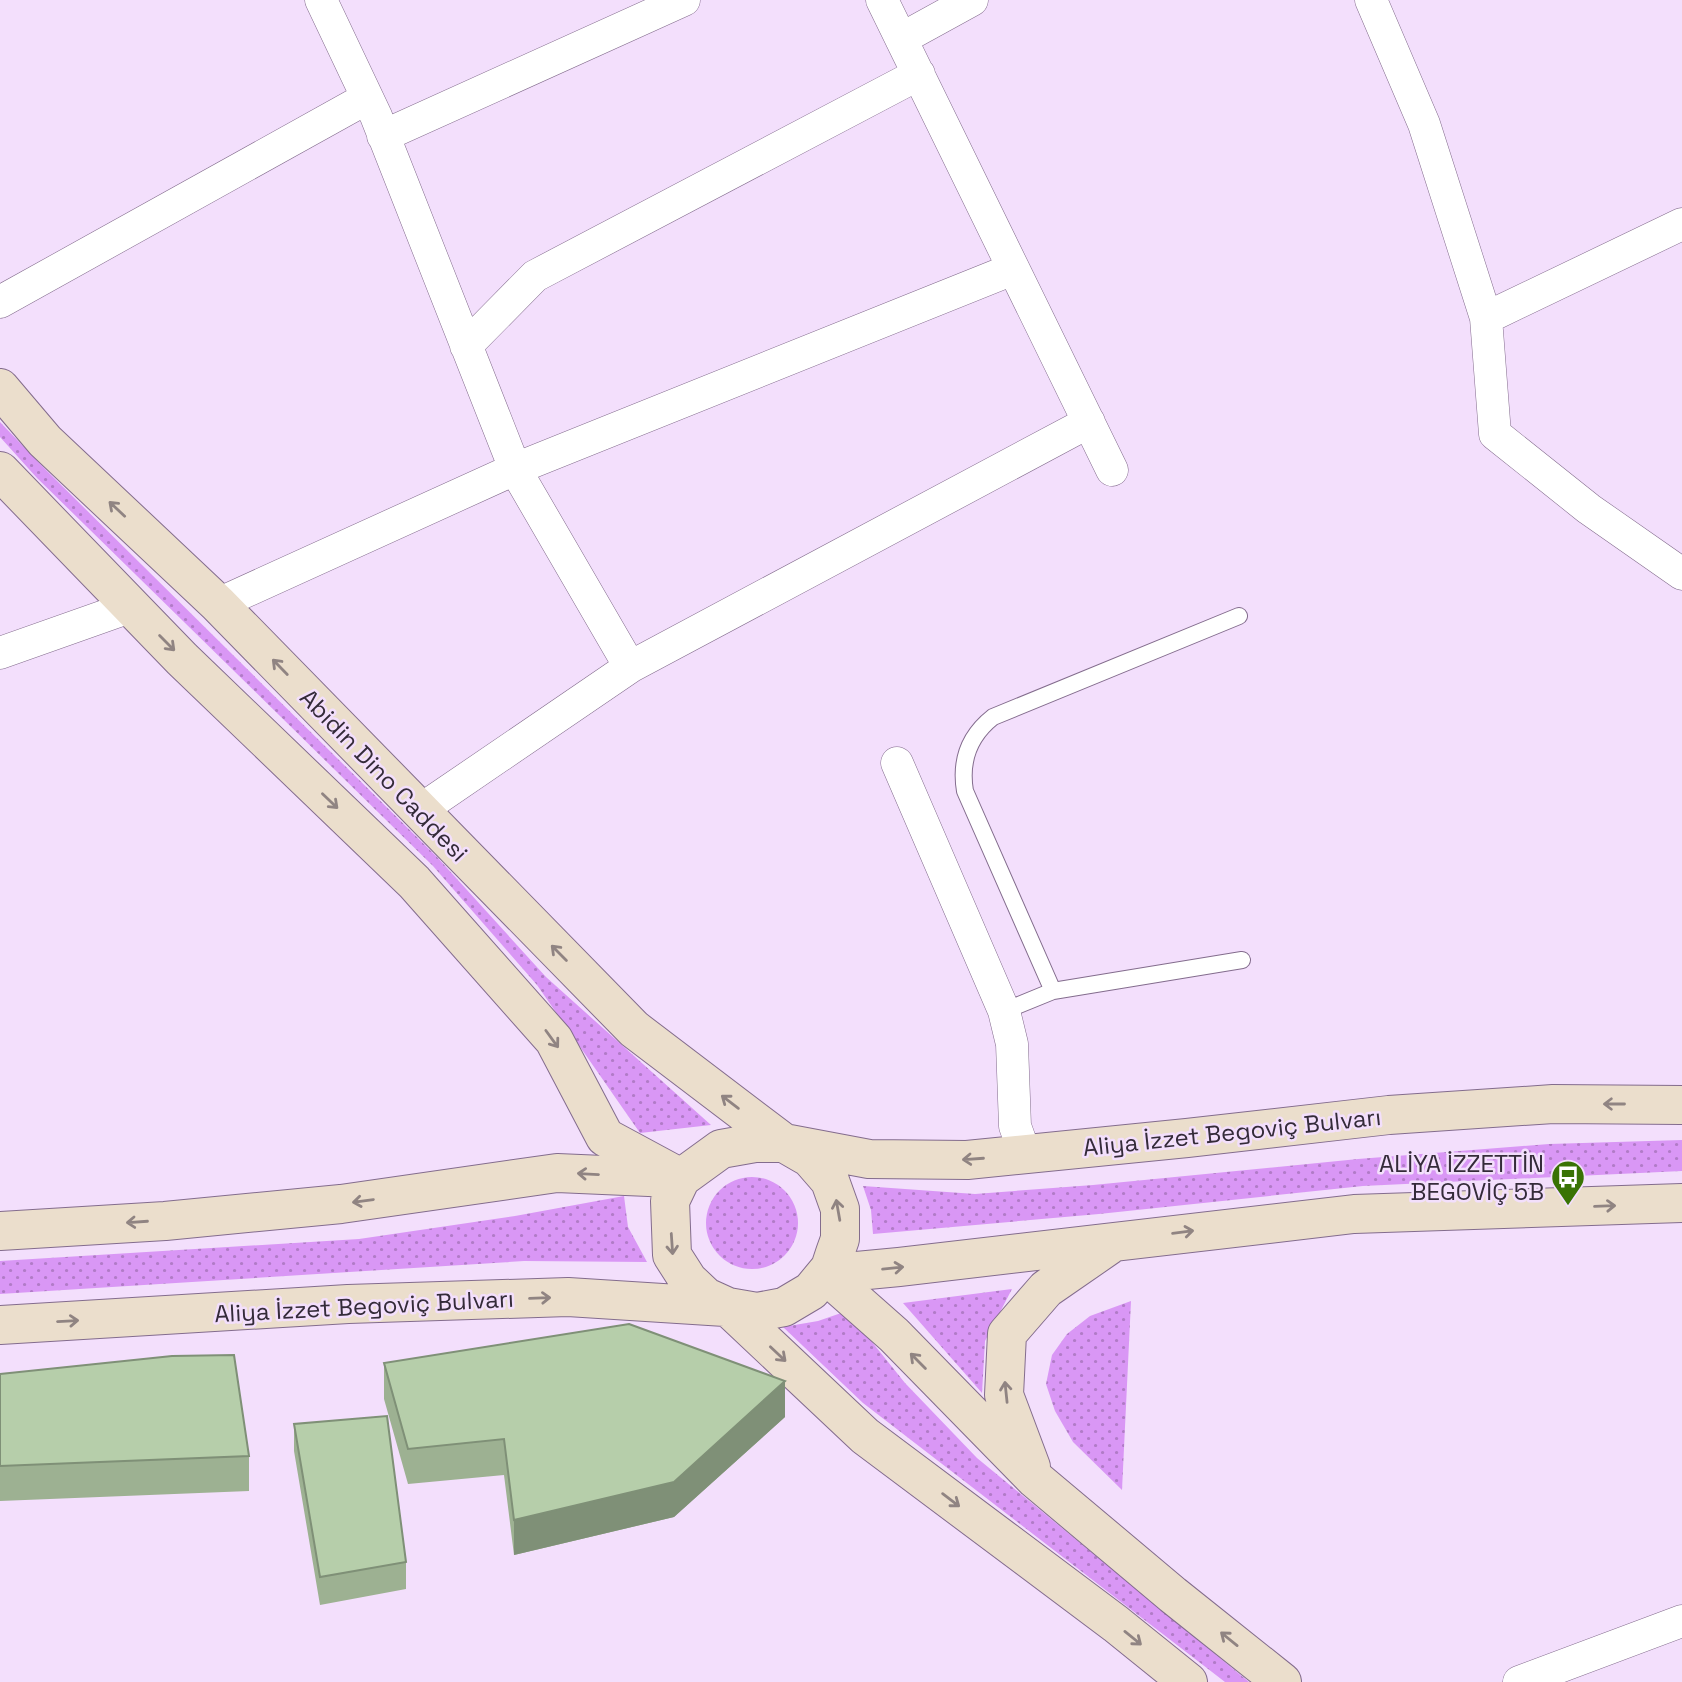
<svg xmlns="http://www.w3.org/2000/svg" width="1682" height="1682" viewBox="0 0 1682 1682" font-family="'Space Grotesk',sans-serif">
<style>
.grass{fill:url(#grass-dots)}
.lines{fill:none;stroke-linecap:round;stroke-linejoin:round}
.lane-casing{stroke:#836c8d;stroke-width:18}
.street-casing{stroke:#836c8d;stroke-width:33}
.secondary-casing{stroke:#836c8d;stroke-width:40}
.lane{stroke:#fff;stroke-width:16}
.street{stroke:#fff;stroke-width:32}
.secondary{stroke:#ebdecc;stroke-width:38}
.wall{fill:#9db192}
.shaded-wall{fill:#7f9077}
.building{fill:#b6ceaa;stroke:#7f9077;stroke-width:2}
.oneway{stroke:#908482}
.labels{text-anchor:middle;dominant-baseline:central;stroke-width:5;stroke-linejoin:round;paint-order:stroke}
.street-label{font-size:24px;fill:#342b39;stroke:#f3dffc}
.poi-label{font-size:24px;fill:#342b39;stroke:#f3dffc;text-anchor:end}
</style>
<defs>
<pattern id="grass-dots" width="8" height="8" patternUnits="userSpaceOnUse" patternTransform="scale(1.75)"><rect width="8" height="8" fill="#d997f5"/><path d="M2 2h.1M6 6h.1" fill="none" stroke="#b17bc7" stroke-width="1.8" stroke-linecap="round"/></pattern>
</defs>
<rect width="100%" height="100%" fill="#f3dffc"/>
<path class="grass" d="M0,422L47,471L437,857L546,977L711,1125L640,1133L537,985L433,866L37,478L0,437Z
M1682,1140V1171L1363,1186L1099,1214L873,1234L871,1210L863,1186L975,1194L1093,1185L1358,1159L1549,1144Z
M706 1223a46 46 0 1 1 92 0a46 46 0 1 1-92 0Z
M624,1196L628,1227L647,1262L524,1261L0,1294V1261L359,1239L515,1216Z
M1012,1289L985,1341L982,1393L903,1303Z
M1131,1301L1122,1490L1073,1442L1055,1411L1046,1384L1052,1355L1067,1334L1090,1316Z
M847,1311L905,1383L977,1458L1249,1682H1225L863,1403L783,1327L818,1321Z"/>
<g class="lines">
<g class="lane-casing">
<path id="lane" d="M1053,991L965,791C960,761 969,736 993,717L1239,616
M1004,1011L1053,991L1242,960"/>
</g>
<g class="street-casing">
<path id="street" d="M882,0L1112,470
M1371,0L1424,124L1486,318L1495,434L1589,509L1682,574
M901,39L972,0
M383,136L684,0
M0,302L367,98
M1486,318L1682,224
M466,346L535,276L919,74
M218,604L515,469L376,116L321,0
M0,653L130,607
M630,667L515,469L1013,269
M897,763L1004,1011L1012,1044L1015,1126L1025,1154
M419,811L630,667L1089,422
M1519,1682L1682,1621"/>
</g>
<g class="secondary-casing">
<path id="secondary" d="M0,388L45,441L218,604L634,1029L784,1143L810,1158L830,1181L840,1209V1239L835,1253L830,1268L811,1291L784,1307L757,1312L728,1307L706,1297L688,1280L672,1255L670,1201L681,1178L721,1149L755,1143H784L869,1159L967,1160L1187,1138L1389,1115L1553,1104L1682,1105
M0,471L182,659L414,882L554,1040L605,1137L681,1178
M0,1231L165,1221L341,1204L557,1173L672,1178
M825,1274L899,1267L1354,1214L1682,1203
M825,1274L894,1335L1035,1479L1173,1595L1282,1682
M728,1307L865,1436L1116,1624L1188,1682
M0,1325L348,1304L568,1297L725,1307
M1031,1467L1004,1395L1007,1334L1046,1289L1111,1244"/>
</g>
<use href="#lane" class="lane"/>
<use href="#street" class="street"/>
<use href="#secondary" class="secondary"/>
</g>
<path class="wall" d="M384,1363L785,1417L674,1517L514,1555L504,1475L408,1484L384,1399Z
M0,1374L249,1456V1491L0,1501Z
M294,1424L406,1562V1589L320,1605L294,1451Z"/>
<path class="shaded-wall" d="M785,1381V1417L674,1517L514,1555V1520Z"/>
<path class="building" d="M629,1324L785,1381L674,1482L514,1520L504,1439L408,1449L384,1363Z
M234,1355L249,1456L0,1466V1374L172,1356Z
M387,1416L406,1562L320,1577L294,1424Z"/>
<defs><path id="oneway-shaft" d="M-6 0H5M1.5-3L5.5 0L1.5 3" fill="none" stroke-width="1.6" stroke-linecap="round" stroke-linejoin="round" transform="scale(1.75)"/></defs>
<g class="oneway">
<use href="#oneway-shaft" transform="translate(117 509) rotate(-137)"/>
<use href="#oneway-shaft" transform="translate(167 643) rotate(45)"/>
<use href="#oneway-shaft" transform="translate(280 667) rotate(-134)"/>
<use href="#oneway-shaft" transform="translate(330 801) rotate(44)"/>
<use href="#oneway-shaft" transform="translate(559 953) rotate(-135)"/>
<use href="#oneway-shaft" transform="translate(552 1039) rotate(54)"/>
<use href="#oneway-shaft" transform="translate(730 1102) rotate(-143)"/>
<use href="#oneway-shaft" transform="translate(1614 1104) rotate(-180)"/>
<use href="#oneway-shaft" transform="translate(973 1159) rotate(176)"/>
<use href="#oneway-shaft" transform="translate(588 1174) rotate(-177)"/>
<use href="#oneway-shaft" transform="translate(363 1201) rotate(172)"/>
<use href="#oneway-shaft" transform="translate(1605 1206) rotate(-2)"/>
<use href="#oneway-shaft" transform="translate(838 1210) rotate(-100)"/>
<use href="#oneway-shaft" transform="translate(137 1222) rotate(176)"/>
<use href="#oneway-shaft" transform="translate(1183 1232) rotate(-7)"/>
<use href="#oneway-shaft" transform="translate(672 1244) rotate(86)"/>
<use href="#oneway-shaft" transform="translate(893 1268) rotate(-6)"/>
<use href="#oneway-shaft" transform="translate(540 1298) rotate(-2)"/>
<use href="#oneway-shaft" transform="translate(68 1321) rotate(-3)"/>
<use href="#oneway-shaft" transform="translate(778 1354) rotate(43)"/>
<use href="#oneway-shaft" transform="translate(918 1361) rotate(-135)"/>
<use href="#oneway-shaft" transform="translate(1006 1392) rotate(-96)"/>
<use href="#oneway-shaft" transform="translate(951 1500) rotate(37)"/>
<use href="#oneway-shaft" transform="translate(1133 1638) rotate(39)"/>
<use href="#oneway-shaft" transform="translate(1229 1639) rotate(-141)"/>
</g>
<defs>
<g id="bus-pin" transform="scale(1.75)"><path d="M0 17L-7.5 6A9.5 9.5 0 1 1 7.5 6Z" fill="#397304" stroke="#f3dffc"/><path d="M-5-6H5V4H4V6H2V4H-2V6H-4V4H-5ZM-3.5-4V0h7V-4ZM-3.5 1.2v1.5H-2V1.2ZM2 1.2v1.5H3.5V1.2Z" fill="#fff"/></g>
</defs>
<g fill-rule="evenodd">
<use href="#bus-pin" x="1568" y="1177"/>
</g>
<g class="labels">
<g class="street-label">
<text transform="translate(384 775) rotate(46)">Abidin Dino Caddesi</text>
<text transform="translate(1232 1132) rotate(-6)">Aliya İzzet Begoviç Bulvarı</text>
<text transform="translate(364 1306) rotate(-3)">Aliya İzzet Begoviç Bulvarı</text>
</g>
<g class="poi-label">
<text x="1544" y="1163">ALİYA İZZETTİN<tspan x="1544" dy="28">BEGOVİÇ 5B</tspan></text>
</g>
</g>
</svg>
